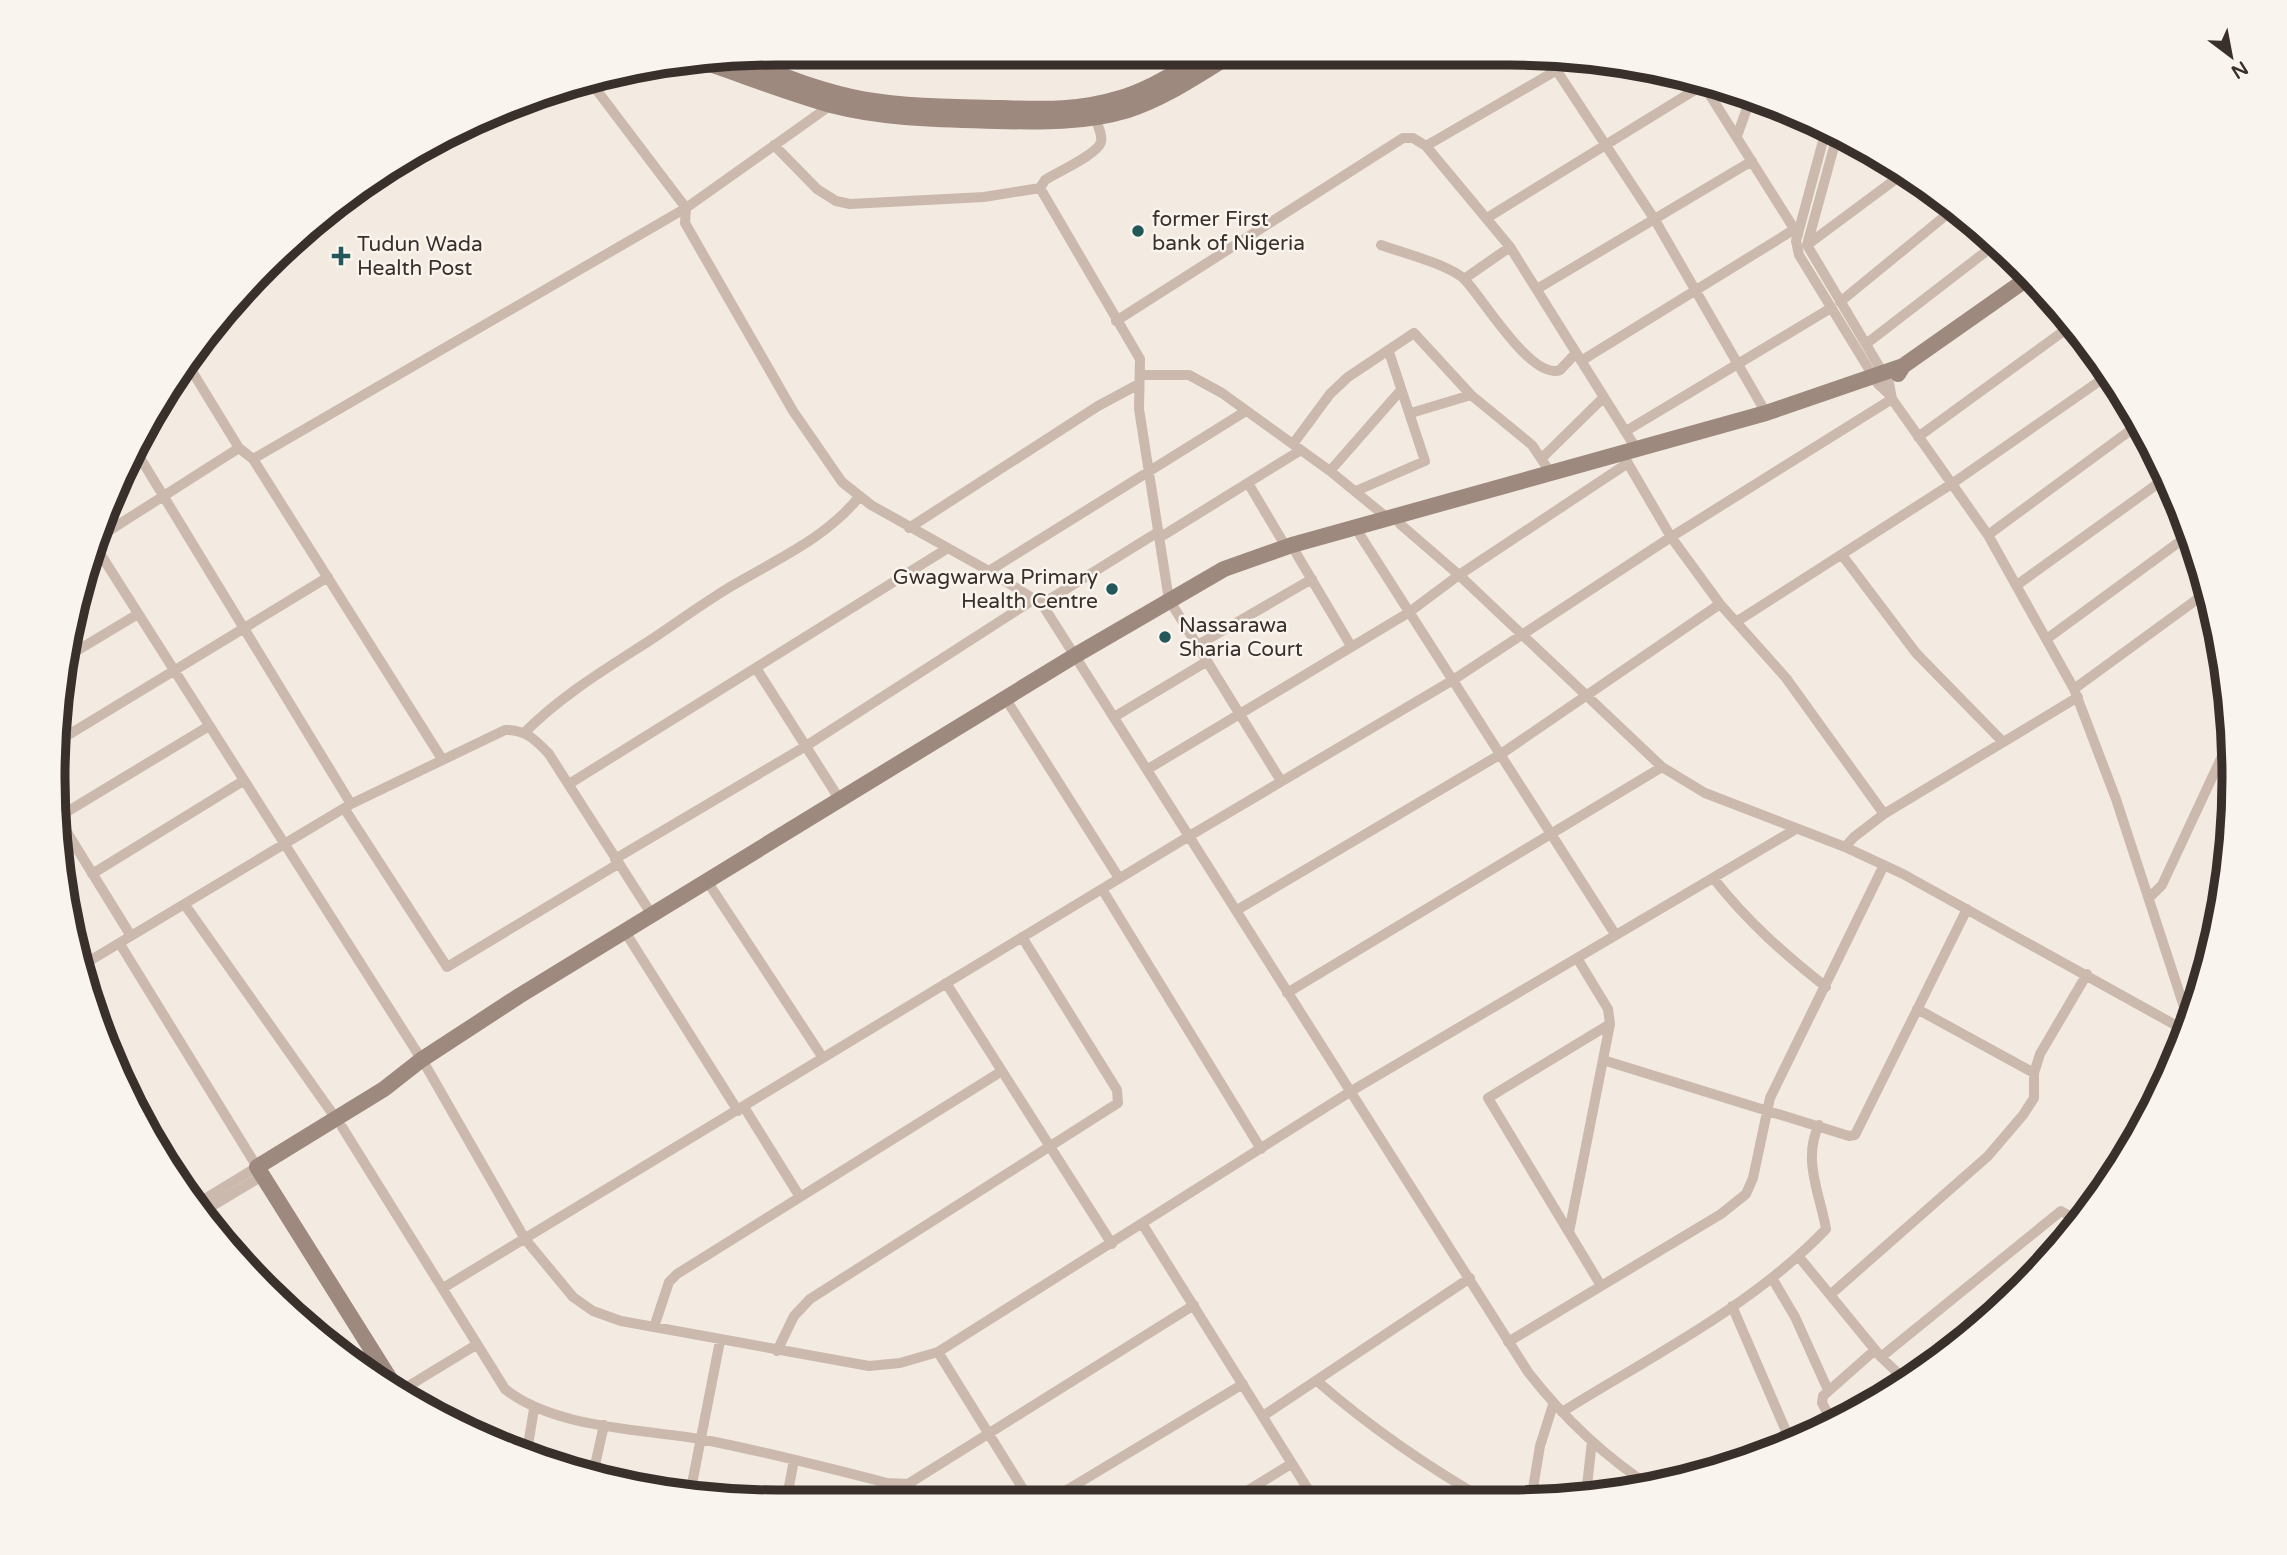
<svg xmlns="http://www.w3.org/2000/svg" width="2287" height="1555" viewBox="0 0 2287 1555" font-family="'Varela Round',sans-serif">
<style>
.lines{fill:none;stroke-linecap:round;stroke-linejoin:round}
.street{stroke:#cbb9ad;stroke-width:10}
.secondary{stroke:#9e897e;stroke-width:16}
.poi-dot{fill:#225859;stroke:#faf4ee;stroke-width:2.5}
.labels{text-anchor:middle;dominant-baseline:central;stroke-width:5;stroke-linejoin:round;paint-order:stroke}
.poi-label{font-size:21px;fill:#392f2b;stroke:#faf4ee;text-anchor:start}
.rim{fill:none;stroke:#392f2b;stroke-width:9}
</style>
<rect width="100%" height="100%" fill="#f3eae1"/>
<g class="lines">
<path class="street" d="M1557,71L1655,220L1766,413
M589,80L686,208L685,223L793,411L842,482L871,505L989,571L1042,604L1528,1372C1563,1417 1605,1457 1653,1488
M1703,84L1798,235
M1827,126L1796,241L1799,255L1878,384L1890,395
M1838,132L1807,245L1889,383L1892,399L1988,535L2074,689L2116,799L2189,1022
M1737,136L1750,100
M774,145L817,189L836,201L850,204L984,197L1040,188L1045,180C1057,172 1097,155 1101,142C1103,134 1096,122 1093,114
M1426,146L1576,59
M1040,188L1140,359L1139,409L1169,600
M356,190L405,160
M1487,218L1703,85
M1381,245C1402,253 1452,265 1466,281C1483,299 1532,381 1560,370L1576,353
M1807,245L1904,173
M1464,279L1510,247
M1537,289L1752,161
M1840,302L1956,207
M1116,321L1403,138H1413L1426,146L1510,247L1637,450
M1866,344L1997,243
M1581,361L1795,229
M187,363L239,448L253,459L442,759
M1142,375H1189L1222,393L1330,471L1390,520
M1411,413L1471,395
M1626,431L1831,308
M1918,437L2072,325
M1293,444L1330,394L1348,377L1414,333L1471,395L1532,445L1550,472
M136,451L351,804
M1543,457L1603,398
M253,459L686,208L831,105
M1626,460L1671,537L1720,604L1786,678L1884,814
M1330,471L1401,390
M1248,483L1286,547
M1356,491L1425,461L1389,352
M1400,524L1459,575L1662,767L1705,793L1845,847L1903,874L2186,1031
M909,528L1098,406L1139,384
M1360,535L1615,934
M1988,535L2139,424
M1159,538L1301,450
M96,539L239,448
M94,544L427,1068L525,1239L573,1297L593,1311L621,1321L869,1366L900,1363L938,1352L1353,1090L1796,829
M1296,553L1351,646
M1842,555L1916,653L2003,742
M989,571L1246,411
M2017,585L2167,477
M1042,604L1158,532
M1173,606L1281,781
M1736,622L1953,483L2111,373
M2048,638L2190,534
M1196,646L1312,579
M63,659L138,614
M756,668L840,800
M2074,689L2207,592
M1009,704L1119,878
M1114,717L1206,662
M524,733C562,695 604,670 649,641C676,623 702,604 730,587C777,559 825,539 860,496
M55,743L328,577
M1148,769L1408,613L1459,575L1628,463
M569,784L948,548
M344,808L447,967L618,864
M60,816L209,726
M60,821L131,936
M1845,847L1854,837L1884,814L2078,697
M615,859L806,746L1036,598
M92,874L243,781
M1714,879C1747,921 1784,954 1826,987
M707,881L823,1058
M1102,889L1261,1149
M2150,897L2162,885L2231,737
M185,905L337,1120
M1237,910L1501,754L1720,604
M629,938L738,1111
M120,944L257,1167L198,1203
M81,966L351,804L505,730C525,729 536,740 549,754L652,915
M946,983L1112,1244
M1287,993L1662,767
M1917,1009L2034,1073
M1603,1060L1849,1136L1855,1135L1967,909
M744,1107L800,1197
M342,1127L505,1389C553,1428 640,1429 700,1439C763,1451 825,1467 887,1483L908,1484L1194,1305
M204,1211L262,1176
M1143,1225L1316,1502
M1569,1232L1610,1024L1608,1009L1577,958
M1799,1257L1881,1357L1908,1383
M1772,1278L1795,1317L1828,1390
M1600,1284L1488,1098L1610,1024
M443,1288L1191,835L1453,680L1671,537L1892,399
M1830,1295L1988,1156L2023,1115L2034,1098V1073L2040,1054L2087,974
M1732,1306L1792,1445
M654,1327L669,1282L677,1274L1002,1071
M1508,1342L1721,1214L1746,1194L1753,1178L1770,1098L1884,865
M777,1351L794,1316L810,1299L1118,1103L1117,1090L1022,937
M938,1352L1031,1502
M1881,1357L2061,1211L2079,1221
M1317,1381C1371,1428 1428,1467 1489,1502
M397,1393L476,1345
M1562,1412C1650,1357 1754,1305 1826,1229C1820,1194 1802,1159 1819,1125
M1263,1416L1470,1278
M1833,1423L1822,1403L1823,1396L1875,1350
M527,1451L534,1409
M593,1474L604,1425
M908,1484L920,1502
M690,1494L720,1341
M1586,1495L1592,1441
M1531,1500L1540,1446L1553,1405
M786,1502L794,1460
M883,1502L887,1483
M1047,1502L1243,1384
M1229,1502L1291,1464"/>
<path class="secondary" d="M735,58C776,73 818,91 862,99C908,107 954,107 1000,108C1039,109 1079,111 1117,99C1149,90 1178,71 1207,55
M695,59C740,74 785,92 831,105C885,119 940,119 995,121C1040,122 1085,123 1128,110C1165,98 1198,75 1231,55
M1898,374L1903,366L2031,276
M400,1395L257,1167L384,1089L421,1060L519,996L1076,655L1224,569L1292,545L1766,413L1903,366"/>
</g>
<g class="poi-dot">
<circle cx="1138" cy="231" r="7"/>
<path d="M337.5 245.5h7v7h7v7h-7v7h-7v-7h-7v-7h7z"/>
<circle cx="1112" cy="589" r="7"/>
<circle cx="1165" cy="637" r="7"/>
</g>
<g class="labels">
<g class="poi-label">
<text x="1152" y="219">former First<tspan x="1152" dy="24">bank of Nigeria</tspan></text>
<text x="357" y="244">Tudun Wada<tspan x="357" dy="24">Health Post</tspan></text>
<text x="1098" y="577" text-anchor="end">Gwagwarwa Primary<tspan x="1098" dy="24">Health Centre</tspan></text>
<text x="1179" y="625">Nassarawa<tspan x="1179" dy="24">Sharia Court</tspan></text>
</g>
</g>
<path d="M0 0H2287V1555H0ZM777 65H1510A712 712 0 0 1 2222 777V778A712 712 0 0 1 1510 1490H777A712 712 0 0 1 65 778V777A712 712 0 0 1 777 65Z" fill="#faf4ee" fill-rule="evenodd"/>
<path class="rim" d="M777 65H1510A712 712 0 0 1 2222 777V778A712 712 0 0 1 1510 1490H777A712 712 0 0 1 65 778V777A712 712 0 0 1 777 65Z"/>
<g transform="translate(2231 56) rotate(148)" stroke="#faf4ee" stroke-width="5" paint-order="stroke">
<path d="M0-5L12 26L0 18L-12 26Z" fill="#392f2b"/>
<text y="-10" font-size="19" font-weight="bold" text-anchor="middle" fill="#392f2b">N</text>
</g>
</svg>
